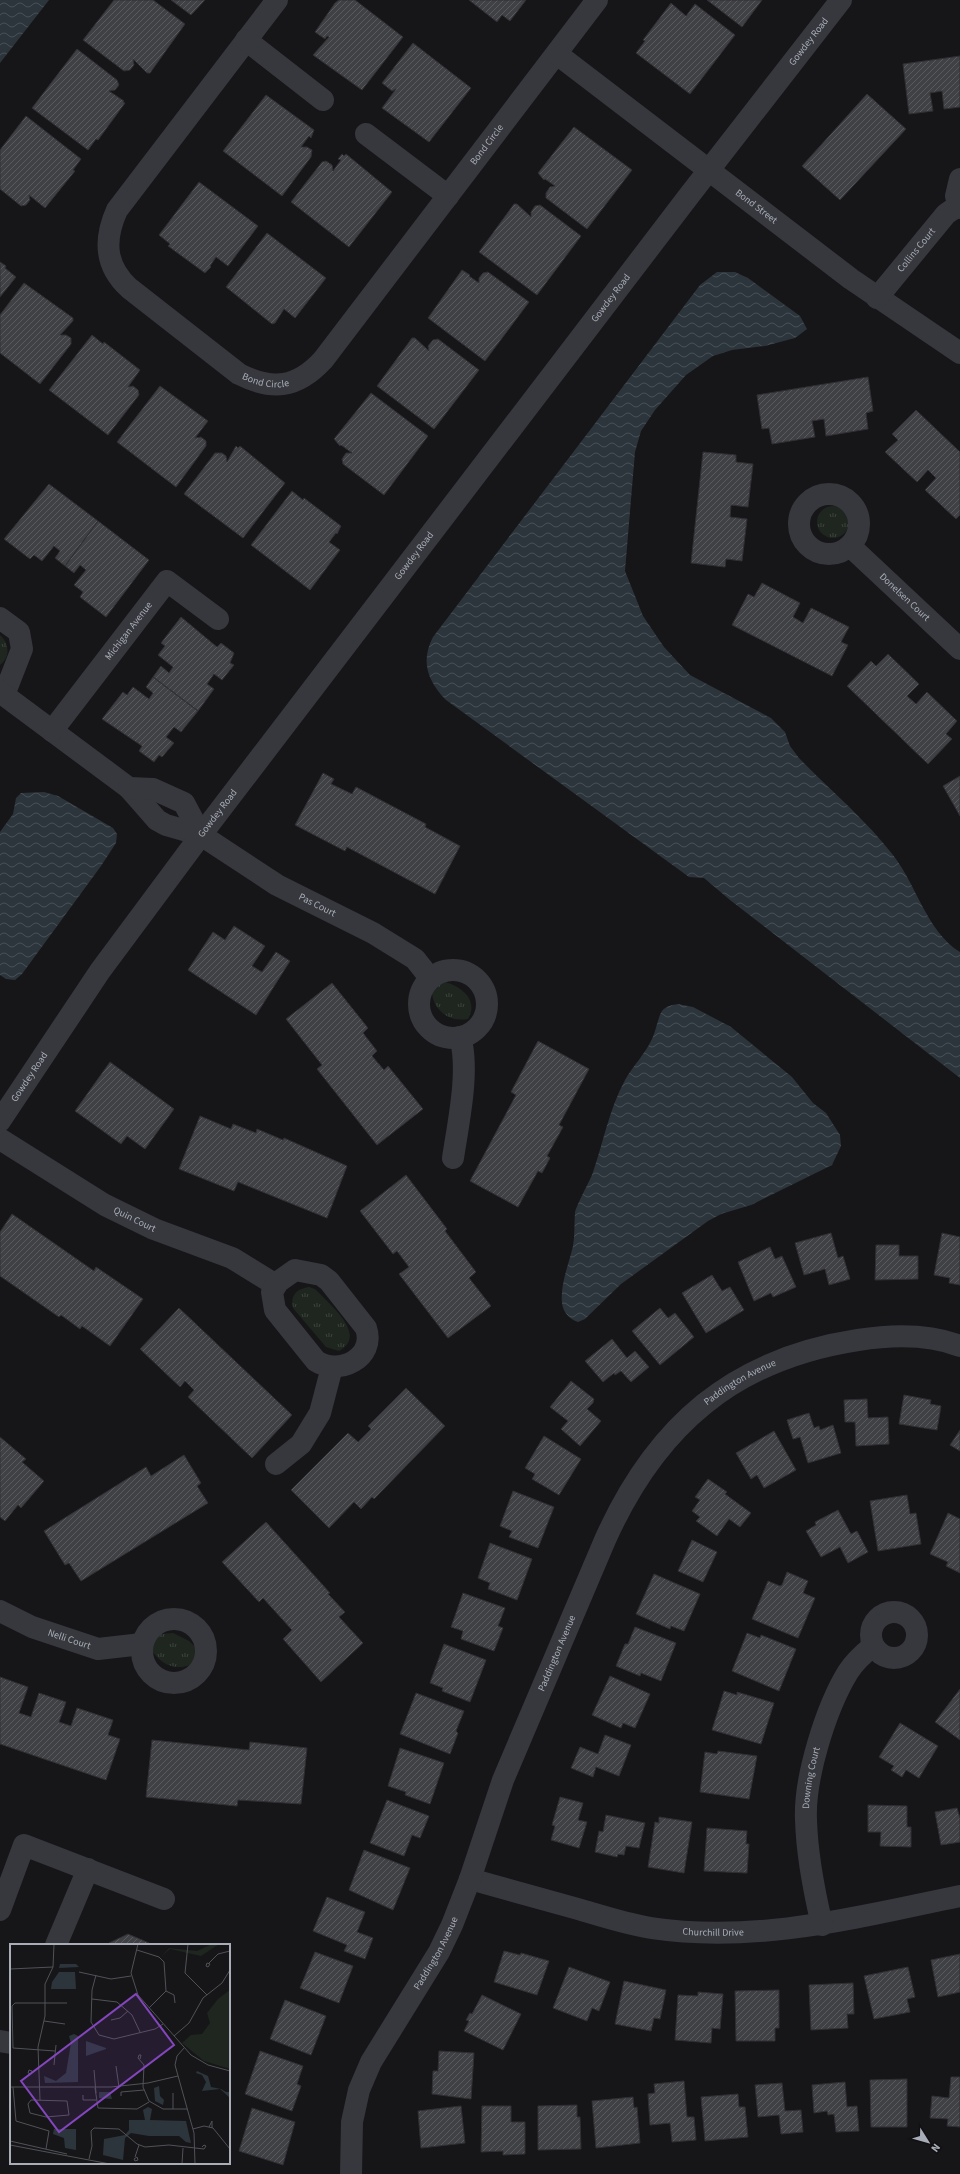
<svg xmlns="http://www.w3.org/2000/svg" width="960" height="2174" viewBox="0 0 960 2174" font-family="'Source Sans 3',sans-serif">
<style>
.grass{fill:url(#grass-tufts)}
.water{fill:url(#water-waves)}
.building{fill:url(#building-hatch);stroke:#303034}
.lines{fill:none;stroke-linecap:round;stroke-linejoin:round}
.minor{stroke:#37383d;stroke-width:22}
.labels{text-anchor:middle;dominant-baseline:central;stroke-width:3.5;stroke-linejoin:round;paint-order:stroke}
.street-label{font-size:10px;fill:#a8adb8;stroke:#111113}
.inset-road{fill:none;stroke:#505258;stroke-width:1}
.view{fill:#8446be;fill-opacity:0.15;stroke:#8446be;stroke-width:2}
.inset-edge{fill:none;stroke:#a8adb8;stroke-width:2}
</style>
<defs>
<pattern id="grass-tufts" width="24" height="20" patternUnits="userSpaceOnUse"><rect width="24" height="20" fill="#1e261f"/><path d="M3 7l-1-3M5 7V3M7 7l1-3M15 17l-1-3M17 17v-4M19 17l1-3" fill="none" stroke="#3c433d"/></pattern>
<pattern id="water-waves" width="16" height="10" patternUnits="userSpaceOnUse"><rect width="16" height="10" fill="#2c353c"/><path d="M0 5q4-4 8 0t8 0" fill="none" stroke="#485056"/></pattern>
<pattern id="building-hatch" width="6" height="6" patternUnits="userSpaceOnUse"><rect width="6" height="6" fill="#404145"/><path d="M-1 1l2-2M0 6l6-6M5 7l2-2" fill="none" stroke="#595a5e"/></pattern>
</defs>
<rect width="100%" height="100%" fill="#161618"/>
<path class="grass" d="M817 522a16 16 0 1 1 32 0a16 16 0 1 1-32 0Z
M0,635C9,643 11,657 0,665Z
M440,981C458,984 480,998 468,1019C446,1023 429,1006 432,984Z
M309,1287L315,1289C328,1303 369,1335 339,1351L326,1347L293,1308C290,1296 296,1289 309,1287Z
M173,1633L189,1641L197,1649V1658L193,1664C176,1671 163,1666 152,1651L154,1642L161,1634Z"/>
<path class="water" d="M0,0H49L0,63Z
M717,272H735L748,278L800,316L807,329L795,338L765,346L732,350L713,356L686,375L655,410L641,431L635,452L625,571L643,616L664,647L690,675L771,718L785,732L790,746L799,758C830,790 866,820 893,855C916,884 927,932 960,952V1078L730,900L704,878L689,877L446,700C428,681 420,662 433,637L700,285Z
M44,792L58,796L113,828L117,834L116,843L101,866L22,974L15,980L6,979L0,975V832L13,814L16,798L21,793Z
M678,1004L693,1007L731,1027L792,1077L813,1103L826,1113L840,1135L841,1146L832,1165L751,1205L721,1214L708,1221L621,1284L585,1319L578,1322C569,1319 563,1312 562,1303C560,1284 569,1264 573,1246C575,1235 574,1224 575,1213C575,1208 589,1182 592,1175C603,1144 609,1109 625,1080C633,1066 645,1054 652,1039C656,1031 658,1017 662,1011C666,1006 672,1005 678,1004Z"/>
<path class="building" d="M114,0H153L185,24L150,73H147L133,59L134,65L130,70L124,71L83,40Z
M171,0H205L191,15Z
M339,0H355L403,37L362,90L313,55L329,37L327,36L325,39L315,32L335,3Z
M469,0H526L510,21L502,15L497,22Z
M707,0H762L742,27Z
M671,3L686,16L695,4L735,35L690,94L636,53L645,41L643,40Z
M413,43L471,88L429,142L382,108L396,89L392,91L382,83Z
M77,49L117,80L119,85L115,90L109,91L124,101L123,102L125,103L98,140L96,139L88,150L32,108Z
M960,56V107L944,109L942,91L930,93L933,111L909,114L903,64Z
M867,94L906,129L840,200L802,166Z
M266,95L314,130L311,138L309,136L301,147H307L312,150L311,157L282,196L223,151Z
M26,116L81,159L73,170L75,171L45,208L29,195L30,200L26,205L21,206L0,189V150Z
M574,127L632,170L587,229L546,198V193L550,187L555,186L545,179L544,180L538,173Z
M342,154L344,156L346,154L392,192L349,247L291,202L322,162L326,161L332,165L333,171L341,160L338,159Z
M199,182L258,226L228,266L216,257L210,266L211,267L205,273L168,246L170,244L159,235Z
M514,204H517L531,217V212L535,206L540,205L581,236L537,295L479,252Z
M267,233L326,278L295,318L284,309L275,323L272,324L226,287Z
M0,262L6,266L5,268L16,277L0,297Z
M462,270L470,275L469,276L479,283V278L483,273L488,272L529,302L485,361L428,318Z
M24,283L73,318V321L60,335H66L71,338V344L40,384L0,353V315Z
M92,335L103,344L104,342L140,370L128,387L133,386L138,390L139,395L108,435L49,390Z
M412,338H415L429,351L428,346L433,340L438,339L479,370L434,429L377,386Z
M868,377L873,411L866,413L868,429L826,436L824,419L812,421L815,437L772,444L769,428L762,429L757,395Z
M160,386L208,421L195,438L201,437L206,441V446L176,487L117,442Z
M371,393L428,436L384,495L343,464L342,459L346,453H352L341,445L340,446L334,439Z
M916,410L960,452V515L956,519L925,490L936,478L928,470L917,482L885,452L898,440L892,434Z
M236,446L238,448L240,446L285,483L243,538L184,494L215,453H222L226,456L227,462Z
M703,452L736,455V462L753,464L748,507L731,505L730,517L747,519L742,561L726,559L725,567L691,563Z
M49,484L98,521L65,566L55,558L60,551L54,546L42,561L34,555L30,559L4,539Z
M292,491L303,500L304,498L341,526L337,534L336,533L329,542L340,550L310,590L251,545Z
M98,521L149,560L106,617L80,597L83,592L74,585L86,570L80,565L74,573L65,566Z
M762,583L800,603L793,617L803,623L811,608L849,627L841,642L848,645L832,676L732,625L748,594L754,597Z
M181,617L217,647L221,643L234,653L230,663L234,665L222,680L214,674L207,684L214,689L198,711L153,677L161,666L169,673L173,667L158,655L165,646L161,643Z
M888,654L919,684L907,696L916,704L927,692L957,721L946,734L952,739L928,764L847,686L871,661L876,666Z
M153,677L198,711L181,732L174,727L166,737L174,743L162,757L159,755L154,762L139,751L142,746L102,719L123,692L127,695L133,687L149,699L153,693L146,687Z
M323,773L334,779L331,784L352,794L356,787L426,824L425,827L460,846L435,894L347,847L345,851L295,825Z
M960,776V816L943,786Z
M234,926L265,946L252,966L262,972L276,952L290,961L256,1015L188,970L213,932L225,940Z
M332,983L368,1028L363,1033L377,1051L372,1056L384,1070L388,1066L423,1109L377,1145L317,1069L322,1065L286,1019Z
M538,1041L589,1069L559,1125L563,1127L547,1156L550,1158L542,1173L538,1171L518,1207L470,1181L516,1095L511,1092Z
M110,1062L174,1109L145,1149L127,1136L121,1144L75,1111Z
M200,1116L231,1129L233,1124L256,1133L257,1129L283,1140L284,1138L347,1166L327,1218L238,1182L234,1191L179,1169Z
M406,1175L447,1229L445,1231L476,1272L469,1278L491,1306L448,1338L399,1274L409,1267L397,1251L393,1254L360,1211Z
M12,1214L94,1271L96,1267L143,1299L110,1346L82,1326L80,1329L61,1315L59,1317L0,1276V1232Z
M831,1233L838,1258L843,1256L850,1279L829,1285L825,1269L804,1275L795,1243Z
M942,1233L960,1237V1285L949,1283L950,1278L934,1275Z
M876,1245H899V1256H918V1279L875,1280Z
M770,1247L775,1259L782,1256L796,1287L773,1297L771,1293L754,1301L738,1262Z
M712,1275L722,1291L730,1287L744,1310L706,1333L682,1293Z
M179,1308L292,1415L252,1458L188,1397L194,1390L185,1381L180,1387L140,1349Z
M660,1308L668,1318L675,1313L694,1337L660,1365L632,1331Z
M612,1339L627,1358L635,1351L649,1367L631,1382L621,1371L615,1375L614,1373L603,1382L585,1361Z
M571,1381L594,1399L593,1403L587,1409L601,1421L580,1446L561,1429L568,1421L550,1407Z
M406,1388L445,1426L374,1499L372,1497L361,1509L354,1502L329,1528L291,1490L348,1433L358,1442L371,1429L368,1426Z
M904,1395L931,1400L930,1404L941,1406L937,1430L899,1424Z
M867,1399L868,1418L888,1417L889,1444L856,1446L855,1422H845L844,1400Z
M809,1413L814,1428L819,1426L820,1430L833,1425L841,1453L808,1463L800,1437L793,1439L787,1420Z
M960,1430V1451L950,1445Z
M774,1431L796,1470L764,1488L757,1475L751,1479L736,1453Z
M544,1436L581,1459L559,1495L532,1479L535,1474L525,1468Z
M0,1437L26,1459L22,1462L44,1481L21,1508L18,1505L5,1521L0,1517Z
M184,1455L201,1483L197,1486L208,1503L81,1581L69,1563L65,1565L44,1531L146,1467L151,1476Z
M708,1479L727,1492L725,1494L751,1513L740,1527L729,1519L717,1536L696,1521L700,1517L692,1511L700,1500L695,1497Z
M513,1491L554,1507L538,1548L509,1537L512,1531L500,1526Z
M907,1495L910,1514L916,1513L921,1544L878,1551L870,1501Z
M838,1510L851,1534L857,1531L868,1552L848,1563L840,1547L821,1557L806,1531L816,1525L815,1522Z
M948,1513L960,1519V1573L946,1566L948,1562L930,1554Z
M266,1522L330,1593L328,1594L345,1612L339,1617L363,1643L321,1682L283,1639L292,1630L263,1598L259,1602L222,1562Z
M692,1540L717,1552L703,1582L678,1571Z
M490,1543L532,1559L517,1600L488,1589L490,1583L478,1578Z
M787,1572L808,1581L803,1593L815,1598L798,1638L752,1619L768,1581L780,1586L782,1585Z
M654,1574L700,1594L684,1631L671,1626L670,1629L636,1614Z
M463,1593L505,1608L498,1626L503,1628L494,1651L461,1639L463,1631L451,1627Z
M635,1627L676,1643L661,1681L641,1673L640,1676L616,1666L625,1644H628Z
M747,1633L760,1638L761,1635L796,1649L779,1691L732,1671Z
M444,1644L486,1660L470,1702L442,1691L443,1688L430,1683Z
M610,1676L650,1694L635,1728L623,1723L621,1728L592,1715Z
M0,1677L28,1687L19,1713L31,1717L39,1693L66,1702L59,1722L71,1726L77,1708L113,1720L108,1735L120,1739L106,1780L0,1744Z
M960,1689V1740L935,1722Z
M724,1691L737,1695V1692L774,1703L761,1744L712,1730Z
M416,1693L464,1711L456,1731L458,1733L450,1754L400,1734Z
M900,1723L938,1746L919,1778L906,1770L902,1777L891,1770L894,1766L879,1757Z
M605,1735L631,1745L619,1776L596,1767L593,1777L571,1768L580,1747L598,1754Z
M152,1740L249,1750L250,1742L307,1748L301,1804L238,1800L237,1806L146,1797Z
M400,1748L444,1763L430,1804L405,1795L406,1792L388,1786Z
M718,1751L757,1756L749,1799L700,1792L705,1752L717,1754Z
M560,1797L583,1803L578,1820L587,1822L579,1848L551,1840L555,1826L552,1825Z
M387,1800L429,1816L420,1838L412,1835L404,1856L370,1843Z
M868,1805L907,1806V1827H911V1847L880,1846L881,1832H868Z
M957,1808L960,1818V1842L941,1845L935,1812Z
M606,1815L645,1823L639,1848L626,1846L624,1855L618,1854L617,1857L595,1852L599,1831L603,1832Z
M659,1817L692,1822L684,1873L648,1867L655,1822L659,1823Z
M707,1828L747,1831L746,1844H749L747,1873L704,1871Z
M364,1850L410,1868L393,1910L349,1890Z
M327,1897L365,1912L357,1932L373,1938L365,1959L344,1951L347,1945L313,1931Z
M128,1934L149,1943L150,1945H108L109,1943Z
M504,1951L520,1955L521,1953L549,1961L537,1995L494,1982Z
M315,1952L353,1966L339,2003L300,1988Z
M960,1954V1992L938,1997L931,1960Z
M569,1967L610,1982L599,2011L592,2008L587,2021L553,2008Z
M908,1967L915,1997L907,1999L910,2012L874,2019L864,1976Z
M624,1981L666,1990L660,2019L654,2018L651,2031L615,2024Z
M853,1983L854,2014H847L848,2028L811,2030L809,1985Z
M779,1990V2028H775V2041H736L735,1991Z
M698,1992L723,1994L720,2029L712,2028L711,2043L675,2040L678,1995L698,1996Z
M482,1995L521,2014L503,2050L464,2031L469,2021L466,2020L470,2013L472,2014Z
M285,2000L326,2016L311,2055L270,2039Z
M260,2051L303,2066L297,2084L301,2086L292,2111L245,2094Z
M439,2051L474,2053L471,2099L432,2094L433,2071H438Z
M951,2077H960V2127L947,2126L948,2119L930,2118L932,2096L949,2098Z
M907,2079V2127H871L870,2080Z
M684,2081L687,2117H694L696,2140L672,2142L670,2123L650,2125L648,2094L655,2093L654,2084Z
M845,2082L847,2107L857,2106L859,2131L836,2132L834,2114L828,2115L827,2111L814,2113L812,2085Z
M782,2083L785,2111L801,2110L803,2132L781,2134L779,2115L758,2117L755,2085Z
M738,2094L739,2107H745L748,2137L705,2141L701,2097Z
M633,2097L634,2108L637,2107L640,2143L596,2148L592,2101Z
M577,2105V2117H580L581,2149L538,2150V2106Z
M461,2106L465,2143L421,2148L418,2111Z
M482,2106H511V2122H525V2154L503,2155V2151L481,2152Z
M252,2108L295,2122L283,2165L239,2151Z"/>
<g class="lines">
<g class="minor">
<path id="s1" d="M277,0L117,210C104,239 104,265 129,288L239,374C273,391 297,388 323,360L597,0"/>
<path d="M246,40L323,100"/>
<path id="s2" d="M557,54L851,279L960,353"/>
<path d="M366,134L448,196"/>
<path d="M960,179L956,196L960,208"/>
<path id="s3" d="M877,298L946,214L959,205"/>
<circle cx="829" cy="524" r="30"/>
<path id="s4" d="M850,546L960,649"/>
<path d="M0,618L19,632L22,649L4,695"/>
<path id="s5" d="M0,692L129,788L157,820L166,825L201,835L277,885L373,933L415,959L430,978"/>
<path id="s6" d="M52,731L167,581L218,619"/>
<path d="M129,788L153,789L184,803L201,835"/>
<circle cx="453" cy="1004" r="34"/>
<path id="s7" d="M0,1121L100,971L201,835L688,197L841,0"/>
<path id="s8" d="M0,1139L105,1205L154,1229L232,1258L276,1285"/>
<path d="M453,1158C458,1124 470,1070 460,1037"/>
<path d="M295,1270L321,1275L329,1281L366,1328C376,1358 339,1376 316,1361L275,1310L272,1292L278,1282Z"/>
<path d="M276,1464L301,1444L320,1413L332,1367"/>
<path id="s9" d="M0,1611L32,1627L98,1649L142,1644"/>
<circle cx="894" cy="1635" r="23"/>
<circle cx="174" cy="1651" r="32"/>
<path id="s10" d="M470,1879C506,1889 542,1899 578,1909C602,1916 626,1924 651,1928C756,1944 858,1917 960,1896"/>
<path d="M0,1910L24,1845L164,1899"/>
<path id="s11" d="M822,1925C814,1891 807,1855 806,1820C804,1778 826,1708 848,1672C855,1661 863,1654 873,1646"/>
<path d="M56,1945L88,1869"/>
<path d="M0,2041L11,2043"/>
<path id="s12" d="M351,2174L352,2122L359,2090L371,2062L439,1952L452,1925L470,1879L503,1780L605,1540C656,1426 733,1359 858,1340C890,1335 929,1334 960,1346"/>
</g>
</g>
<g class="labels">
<g class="street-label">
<text stroke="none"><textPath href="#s7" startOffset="1349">Gowdey Road</textPath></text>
<text stroke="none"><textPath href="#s1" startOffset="853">Bond Circle</textPath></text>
<text stroke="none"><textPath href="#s2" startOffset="251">Bond Street</textPath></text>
<text stroke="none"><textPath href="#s3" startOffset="62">Collins Court</textPath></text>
<text stroke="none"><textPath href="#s7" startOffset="1025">Gowdey Road</textPath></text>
<text stroke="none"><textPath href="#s1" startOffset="517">Bond Circle</textPath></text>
<text stroke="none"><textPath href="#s7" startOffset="701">Gowdey Road</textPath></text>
<text stroke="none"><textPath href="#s4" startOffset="75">Donelsen Court</textPath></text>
<text stroke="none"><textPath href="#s6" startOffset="126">Michigan Avenue</textPath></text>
<text stroke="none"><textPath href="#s7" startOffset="377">Gowdey Road</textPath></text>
<text stroke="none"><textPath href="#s5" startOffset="386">Pas Court</textPath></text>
<text stroke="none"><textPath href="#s7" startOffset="53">Gowdey Road</textPath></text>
<text stroke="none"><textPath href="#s8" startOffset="157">Quin Court</textPath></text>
<text stroke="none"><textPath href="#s12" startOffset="901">Paddington Avenue</textPath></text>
<text stroke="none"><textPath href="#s9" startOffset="75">Nelli Court</textPath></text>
<text stroke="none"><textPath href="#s12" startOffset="566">Paddington Avenue</textPath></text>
<text stroke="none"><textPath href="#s11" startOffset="149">Downing Court</textPath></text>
<text stroke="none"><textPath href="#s10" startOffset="250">Churchill Drive</textPath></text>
<text stroke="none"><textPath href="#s12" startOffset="242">Paddington Avenue</textPath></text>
</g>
</g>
<g transform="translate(10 1944)">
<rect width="220" height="220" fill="#161618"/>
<path d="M202,0H209L191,12L160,5L151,13L159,4L187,7ZM220,46V125L194,117L172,99L181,91L192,90L200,79L197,69L208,55Z" fill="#1e261f"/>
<path d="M50,20H66L69,23L49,24ZM49,28H65L66,45H41L42,38ZM64,90L68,92V138L35,139L34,132L46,137L56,129L61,99L59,92ZM76,97L96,104V105L76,112ZM187,127L198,132L201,143L211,145L216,148H220V154L210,145L192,147L196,138L192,131L186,129ZM149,142L150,152L154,156L153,161L145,157L144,144ZM100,148L102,155L89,154V148ZM138,163L142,165L140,176L176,177L181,199L176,198L169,192H139L121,189L115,194L113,216L93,211L94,195L115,191L119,186V176H135L133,166ZM66,185V206L55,204L54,194L43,190L44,185Z" fill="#2c353c"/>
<path class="inset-road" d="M128,0L121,29L128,51L181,111L198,121L220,127M178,0L175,29L197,51M127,6L149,13L154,18L156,47L139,64M197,19L200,20L198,23L196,22ZM199,19L208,10L220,7M0,25L43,23M69,28L101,35L121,32M86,31L82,46L81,78L89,91L104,95L145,85L153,80M156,47L164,51L165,59M82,55L107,58L122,71L130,88M101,76L110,74L118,67M34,77L55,80M164,92L179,79L193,54L212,39L220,26M174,104L167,112L165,121L184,189L185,220M45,107L3,104L2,62L5,59H57M130,115L131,111H129L128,114L134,121L133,143L139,157L153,165H177M44,121L46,101M106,122L109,143M19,126L22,127L21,130L18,129ZM84,126L86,149M0,143H101L138,139L168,132M3,143L6,177L39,187L36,205M85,144L88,164L127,165L139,158M73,151V156H86M111,152V148L134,146M21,156L57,157L59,171L36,173L20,169L18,160ZM30,156L28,103L35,72V40L43,23L44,0M163,165V149M199,183L202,177V184M183,185L194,182L203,184L220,205M0,197L57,210M0,201L100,220M125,213L129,201M127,213L128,216L125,217L124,215ZM79,215L82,202L81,187L84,184L109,185L127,200L135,203L159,201L194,205L196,202L194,201L192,203M172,220L173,204"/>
<path class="view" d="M126,50L164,101L49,188L11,137Z"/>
<rect width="220" height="220" class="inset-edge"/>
</g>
<g transform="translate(928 2142) rotate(127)" stroke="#111113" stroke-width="3" paint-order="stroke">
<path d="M0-3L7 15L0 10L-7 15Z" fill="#a8adb8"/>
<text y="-6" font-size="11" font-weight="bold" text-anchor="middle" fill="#a8adb8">N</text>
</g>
</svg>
